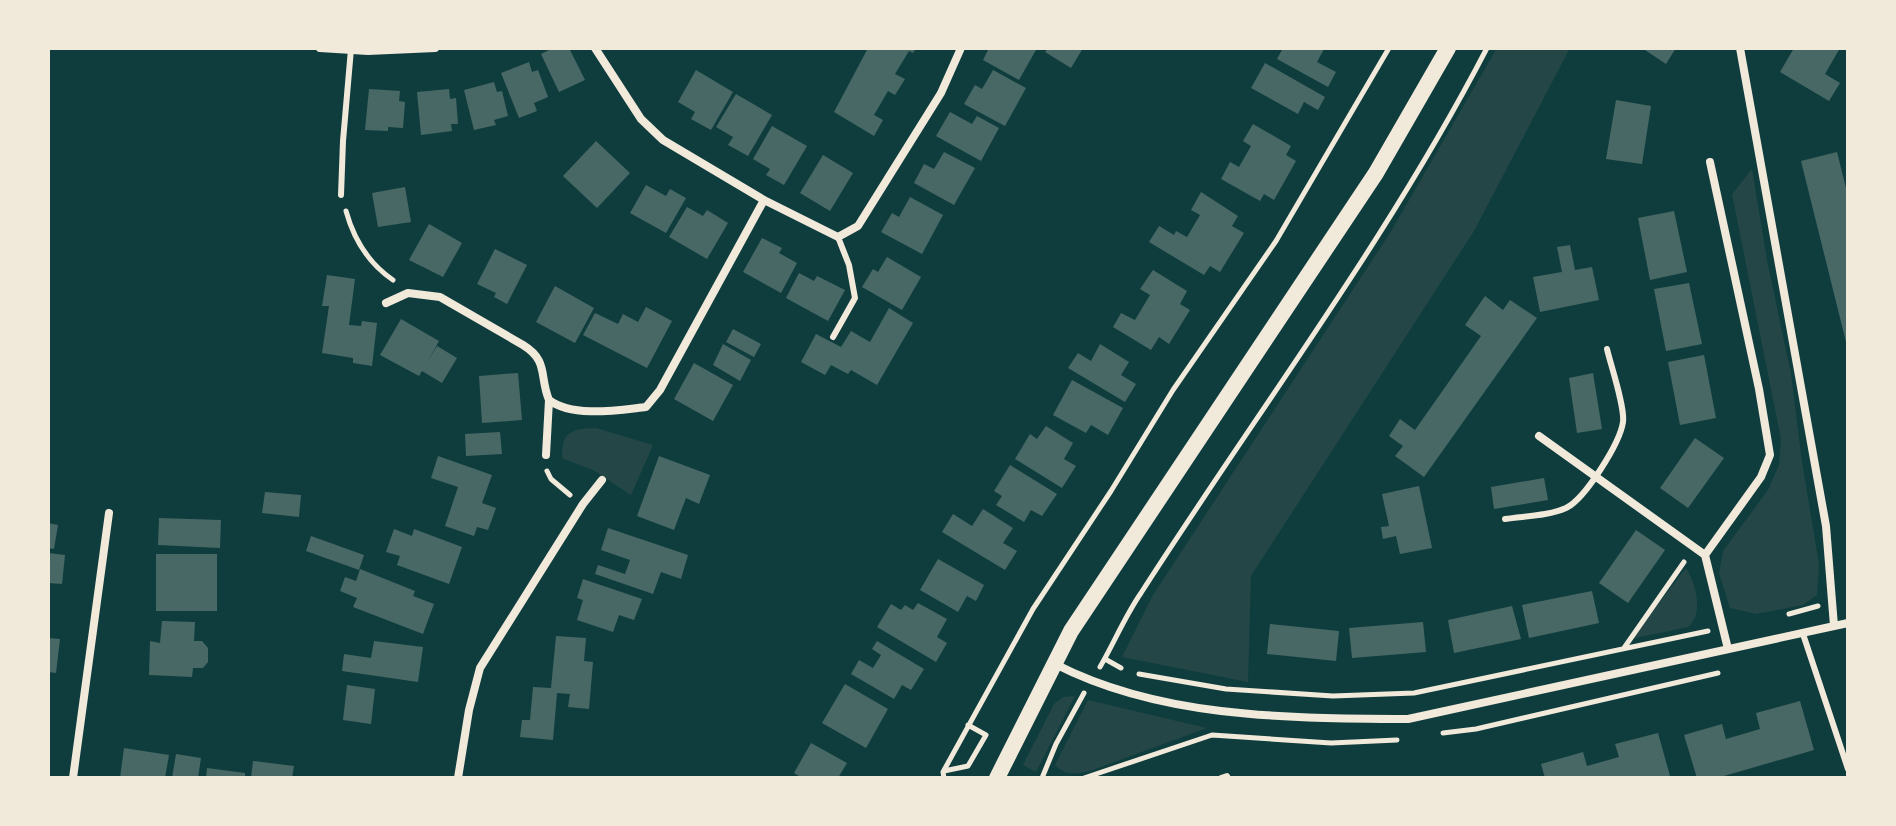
<svg xmlns="http://www.w3.org/2000/svg" width="1896" height="826" viewBox="0 0 1896 826" font-family="'Exo 2',sans-serif">
<style>
.green{fill:#244646}
.building{fill:#486865}
.lines{fill:none;stroke-linecap:round;stroke-linejoin:round}
.path{stroke:#f1e9da;stroke-width:5}
.service{stroke:#f1e9da;stroke-width:6}
.minor{stroke:#f1e9da;stroke-width:8}
.secondary{stroke:#f1e9da;stroke-width:16}
</style>
<rect width="100%" height="100%" fill="#0f3d3e"/>
<path class="green" d="M1497,48H1570L1474,231L1251,576L1248,682L1122,657L1153,595L1390,233Z
M1752,169L1767,260L1791,374L1802,462L1819,564L1817,595L1803,605L1756,614L1730,608L1719,573L1723,551L1768,490L1779,465L1781,439L1732,194Z
M596,428L653,445L631,495L595,471L562,458C562,431 571,429 596,428Z
M1686,568C1696,584 1704,614 1688,627L1631,639Z
M1075,696L1036,772L1023,765L1054,704L1063,697Z
M1088,700L1207,728L1090,771C1075,774 1066,776 1055,765Z"/>
<path class="building" d="M553,48H569L585,80L559,92L541,54Z
M868,48H916L913,53L909,51L895,74L905,79L895,95L888,91L874,115L883,120L874,136L834,112Z
M989,48H1037L1019,80L983,60Z
M1048,48H1083L1071,68L1045,52Z
M1283,48L1324,49L1317,62L1336,72L1328,87L1277,59Z
M1642,48H1676L1666,64Z
M1794,48H1840L1825,74L1840,83L1829,101L1780,72Z
M529,62L532,72L538,70L548,97L534,103L537,111L519,118L501,73Z
M1265,63L1325,97L1318,110L1304,102L1298,114L1251,88Z
M696,70L733,92L711,130L691,119L695,112L678,102Z
M993,70L1026,88L1005,126L964,104L975,85L982,89Z
M494,82L497,92L502,91L508,116L494,120L496,125L474,130L464,90Z
M369,89L400,91L399,101L405,102L403,128L388,127V131L365,130Z
M449,89L450,99L456,98L458,124H451L452,131L421,135L417,92Z
M736,94L772,115L748,156L728,145L733,137L716,127Z
M1616,100L1651,106L1642,164L1606,159Z
M950,112L972,124L977,116L999,128L981,161L936,136Z
M1253,124L1291,146L1286,155L1296,161L1274,200L1264,194L1260,201L1221,179L1230,162L1239,167L1251,146L1243,141Z
M772,126L807,146L784,185L766,175L770,169L753,159Z
M596,141L630,173L597,208L563,176Z
M944,152L975,168L954,205L914,183L924,164L934,169Z
M1837,152L1848,196L1847,346L1801,161Z
M823,155L853,173L830,211L800,193Z
M646,185L666,196L670,189L686,198L666,233L630,213Z
M405,187L411,222L378,227L372,193Z
M1201,192L1238,216L1232,226L1244,233L1220,272L1210,266L1204,275L1149,242L1159,226L1174,235L1176,231L1187,237L1200,215L1191,210Z
M910,197L943,215L922,254L881,232L892,213L899,217Z
M687,207L703,216L707,210L728,223L707,259L669,237Z
M1674,211L1687,272L1650,280L1638,218Z
M429,224L462,243L443,277L409,260Z
M762,238L782,248L779,253L797,263L781,293L743,272Z
M1570,245L1575,270L1592,267L1599,300L1540,312L1533,277L1562,272L1557,247Z
M495,249L527,265L507,304L494,297L496,293L477,284Z
M887,257L921,277L902,310L862,287L873,269L878,272Z
M1153,270L1187,291L1180,304L1190,310L1169,344L1159,337L1151,350L1113,327L1121,313L1135,320L1150,295L1140,289Z
M799,273L814,281L817,276L845,290L828,321L786,298Z
M327,275L355,279L349,325L361,326L362,321L377,323L372,366L353,363V358L322,353L329,306H322Z
M1689,283L1702,344L1666,351L1654,289Z
M555,286L594,308L575,343L536,322Z
M1485,296L1503,310L1510,300L1537,318L1424,477L1395,456L1403,446L1389,436L1400,419L1415,430L1481,336L1465,325Z
M646,307L672,321L647,368L583,335L595,313L618,324L623,314L638,322Z
M889,308L913,323L877,385L851,370L848,374L831,365L825,375L801,362L816,334L841,347L851,331L870,342Z
M401,319L439,341L428,361L437,346L457,358L442,383L422,371L419,376L380,355Z
M733,329L761,344L754,357L726,342Z
M723,344L751,360L740,381L713,365Z
M1100,344L1129,362L1121,375L1136,384L1125,402L1068,368L1078,353L1091,361Z
M1704,355L1716,418L1680,425L1668,362Z
M694,363L733,385L713,421L674,399Z
M518,373L522,420L482,423L479,376Z
M1593,373L1602,429L1577,433L1569,378Z
M1072,380L1123,408L1108,435L1091,425L1086,433L1053,415Z
M1046,426L1073,443L1064,459L1076,466L1062,488L1015,459L1030,434L1037,439Z
M500,432L502,454L466,456L465,434Z
M1695,438L1724,458L1688,508L1660,488Z
M438,456L492,475L482,503L496,508L488,530L477,527L474,536L445,526L458,487L431,478Z
M659,456L710,475L699,504L686,498L674,530L637,516Z
M1010,465L1057,494L1042,516L1031,510L1024,522L996,505L1002,496L994,491Z
M1544,478L1548,500L1494,509L1491,487Z
M1419,486L1432,548L1400,554L1396,536L1383,539L1381,527L1389,526L1382,494Z
M265,492L301,495L299,517L262,513Z
M983,509L1013,528L1003,543L1017,551L1005,570L942,532L953,514L972,526Z
M159,518L221,520L220,548L158,545Z
M48,523L58,525L54,549L48,548Z
M608,528L688,555L681,579L661,572L653,594L595,574L598,565L625,574L630,560L601,550Z
M394,529L412,536L414,529L462,547L449,584L397,565L400,556L386,552Z
M1636,530L1665,550L1628,603L1599,583Z
M311,536L364,555L359,570L306,551Z
M48,553L65,555L62,584L48,583Z
M156,554H217V611H156Z
M938,559L984,585L976,601L967,596L958,612L920,590Z
M360,569L415,591L413,596L434,604L423,634L353,607L357,598L340,591L345,577L356,581Z
M583,579L642,599L634,620L619,615L613,632L577,620L583,600L577,598Z
M1592,591L1599,623L1529,638L1522,605Z
M918,603L947,619L937,637L947,643L936,662L877,627L891,604L901,610L905,605L913,610Z
M1512,606L1521,639L1454,653L1448,620Z
M162,621L195,622L194,641H202L208,648V662L203,668H193L192,677L149,675L150,641L160,643Z
M1423,622L1426,652L1352,658L1349,628Z
M1270,624L1339,631L1336,661L1267,654Z
M556,636L586,638L584,661L593,662L589,709L568,707L570,694L557,693L553,740L520,737L522,720H530L533,687L551,688Z
M48,638L60,639L56,673L48,672Z
M374,641L423,647L418,682L342,671L344,654L371,658Z
M877,641L924,669L911,690L902,685L894,699L851,674L859,660L873,668L881,655L872,649Z
M845,684L888,709L866,748L822,723Z
M347,685L375,689L371,724L343,720Z
M1800,701L1814,750L1717,778H1697L1684,735L1722,724L1726,739L1760,729L1756,713Z
M1658,733L1670,776L1545,778L1541,764L1583,752L1587,766L1619,757L1615,744Z
M811,743L847,763L838,778H802L794,773Z
M124,748L169,755L165,778H120Z
M176,754L201,758L198,778H172Z
M253,761L294,766L292,778H251Z
M207,768L245,773V778H206Z"/>
<g class="lines">
<path class="path" d="M346,211C354,240 368,263 393,280
M547,471L551,479L570,495
M1789,614L1818,606
M1624,648L1684,562
M1105,659L1121,668
M1100,667C1114,643 1125,616 1141,593C1257,412 1388,239 1487,48
M1139,674L1226,689L1333,696L1414,693L1708,631
M1443,733L1476,729L1718,673
M944,771L968,766L986,735L968,725
M944,778L943,772L1033,609L1111,491L1173,390L1276,241L1389,48
M1042,778L1056,744L1084,693
M1084,778L1212,735L1331,743L1397,740"/>
<path class="service" d="M341,195L343,141L351,49
M833,337L855,298L849,265L838,237
M1505,519C1525,516 1548,516 1566,508C1585,499 1620,443 1623,422C1625,407 1611,366 1607,349
M1803,634L1848,769
M1221,778L1227,776L1228,778"/>
<path class="minor" d="M320,48L368,51L435,48
M595,48L641,119L663,140L764,200L838,237L858,226L941,93L961,48
M1740,48L1826,526L1834,626
M1710,162L1759,389L1770,455L1761,477L1705,555L1728,649
M386,303L408,293L440,297L523,345C549,361 539,376 549,400C573,418 618,410 646,407L660,390L764,200
M1539,436L1705,555
M546,455L549,400
M1055,664C1162,719 1290,718 1408,719L1848,623
M73,778L109,513
M458,778L469,710L480,668L583,504L602,480"/>
<path class="secondary" d="M997,778L1071,631L1376,173L1448,48"/>
</g>
<rect width="1896" height="826" fill="none" stroke="#f1e9da" stroke-width="100"/>
</svg>
